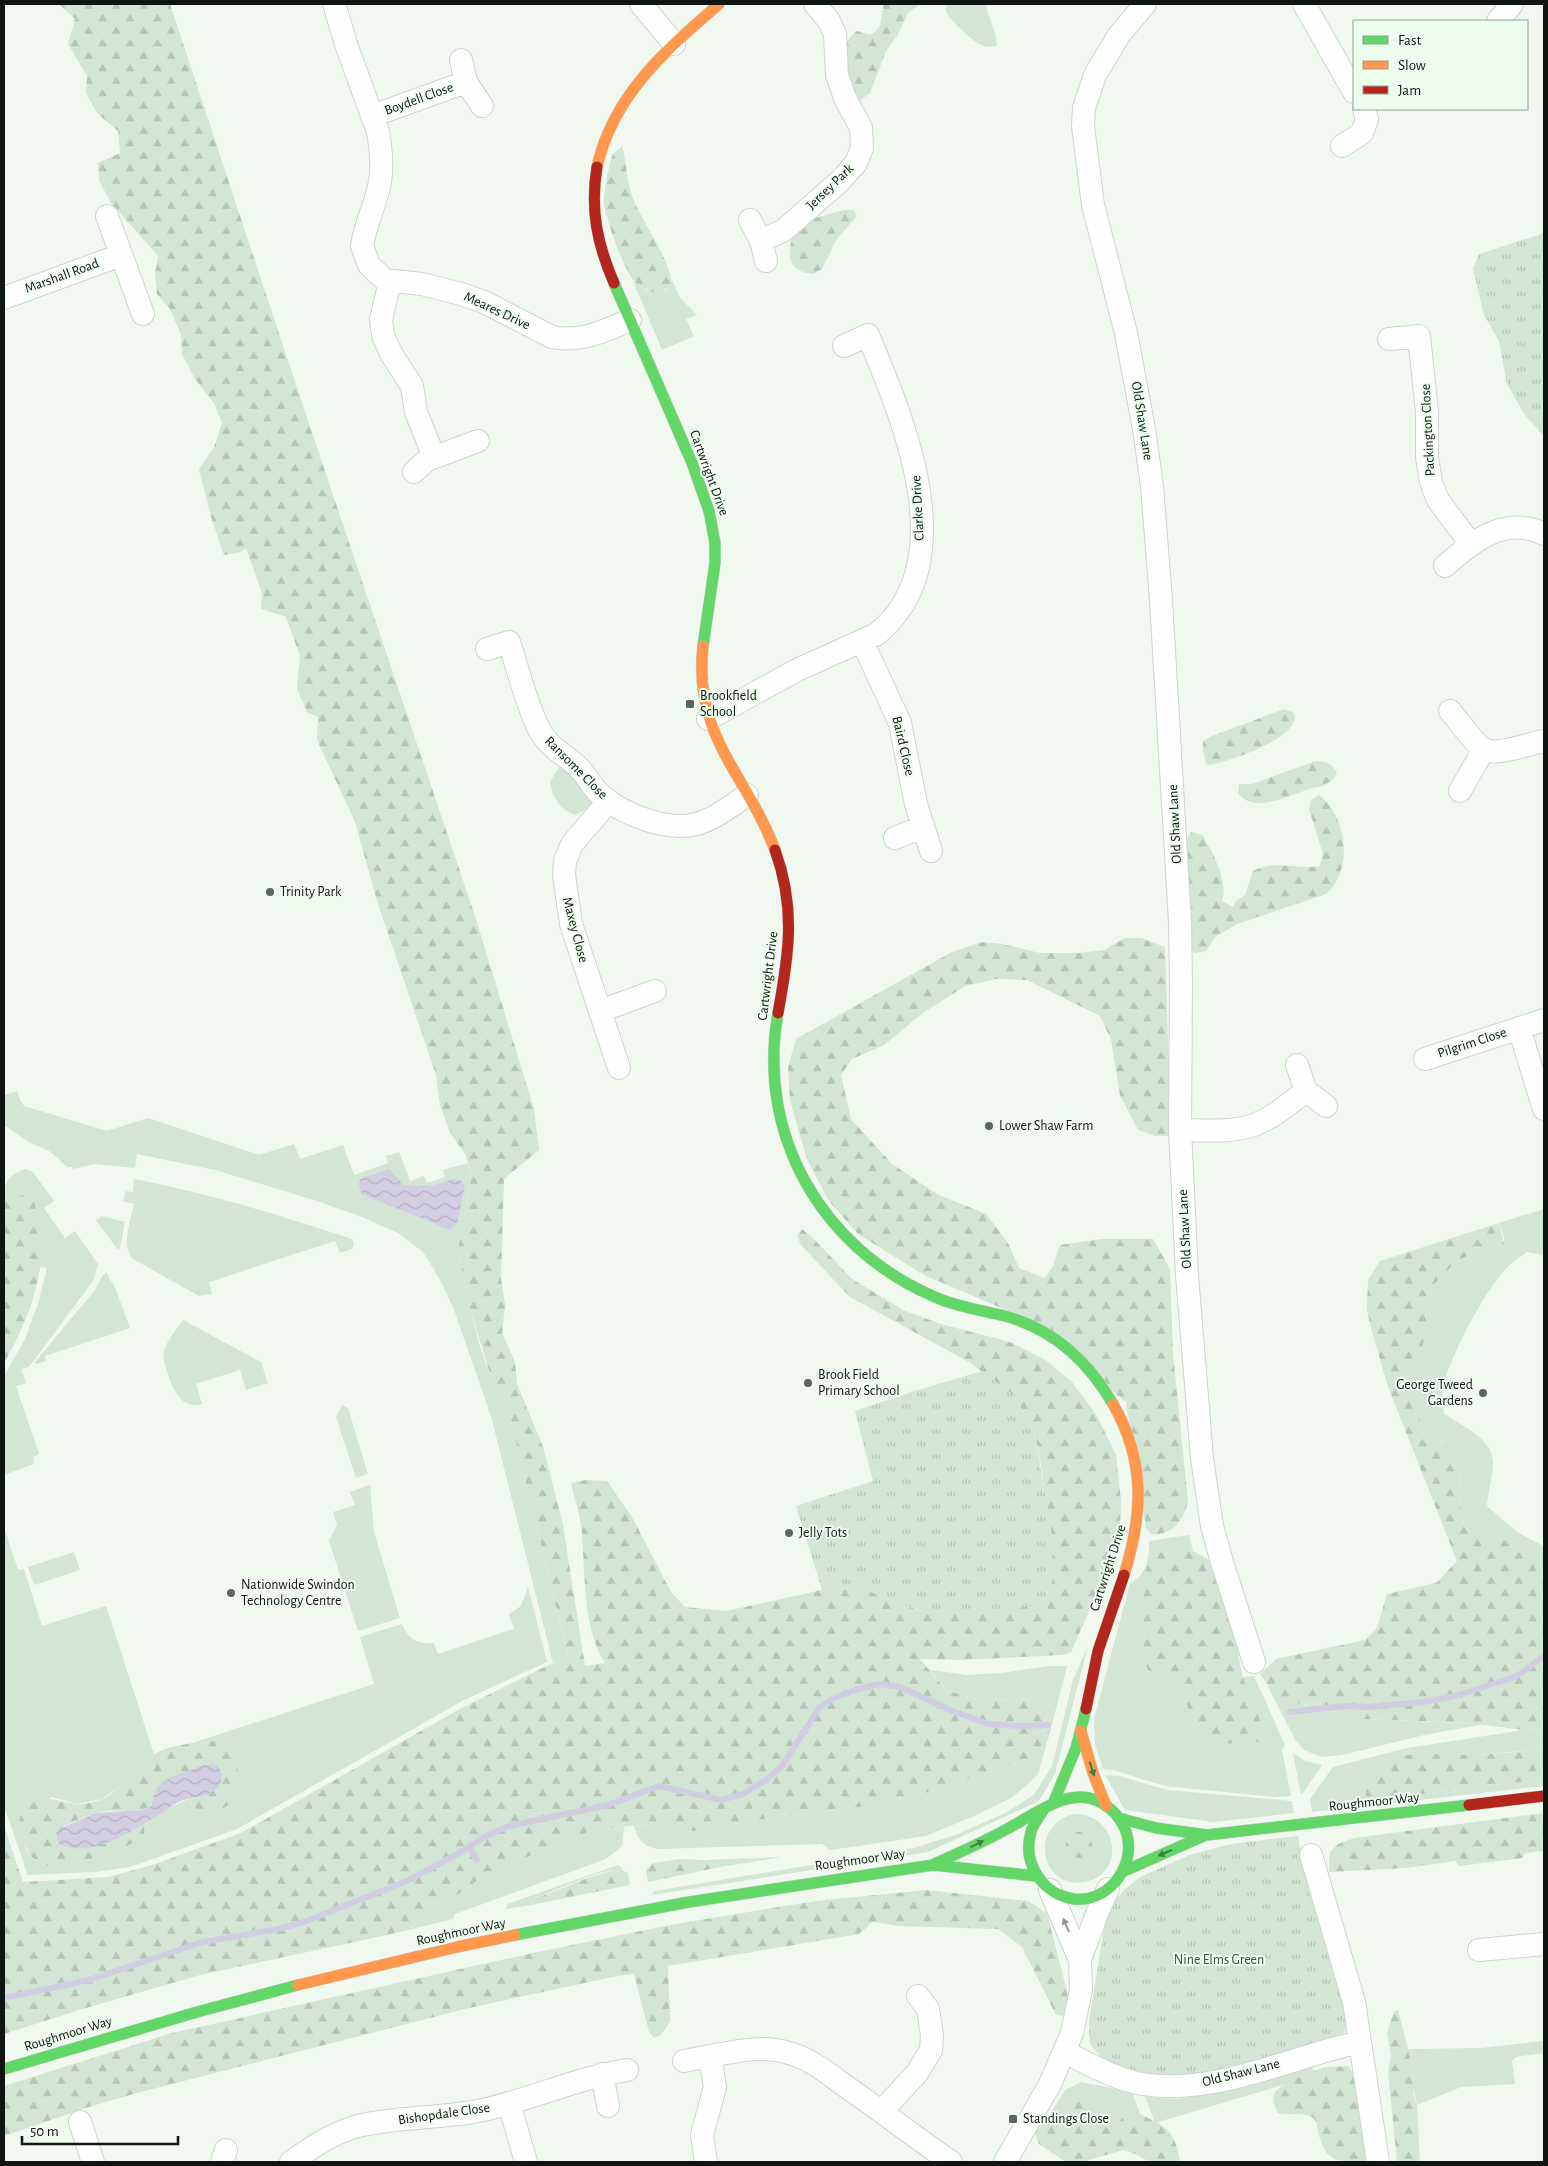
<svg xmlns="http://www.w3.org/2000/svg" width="1548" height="2166" viewBox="0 0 1548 2166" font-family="'Alegreya Sans',sans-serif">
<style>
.grass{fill:#d3e5d4;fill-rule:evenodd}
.forest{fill:url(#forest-firs)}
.park{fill:url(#park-tufts)}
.water{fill:url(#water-waves)}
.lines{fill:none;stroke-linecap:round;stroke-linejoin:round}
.stream{stroke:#d3cde1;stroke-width:6}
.street-casing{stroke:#ced4ce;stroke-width:24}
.fast-casing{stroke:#ced4ce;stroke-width:12}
.slow-casing{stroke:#ced4ce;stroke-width:12}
.jam-casing{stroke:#ced4ce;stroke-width:12}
.street{stroke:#fdfefd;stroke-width:22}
.fast{stroke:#63d668;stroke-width:11}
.slow{stroke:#ff974d;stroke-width:11}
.jam{stroke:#b3261e;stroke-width:11}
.oneway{fill:#3d7f40}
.oneway2{fill:#929592}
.poi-dot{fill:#5e645e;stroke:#ecfced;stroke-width:2}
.labels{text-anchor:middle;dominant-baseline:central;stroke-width:4;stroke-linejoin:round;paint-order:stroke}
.street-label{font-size:14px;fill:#0f1510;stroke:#ecfced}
.poi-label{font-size:14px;fill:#0f1510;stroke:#ecfced;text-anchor:start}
.park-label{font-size:14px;fill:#2d5934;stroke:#ecfced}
</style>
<defs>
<pattern id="forest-firs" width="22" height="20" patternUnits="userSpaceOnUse" patternTransform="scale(1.25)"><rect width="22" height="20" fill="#d3e5d4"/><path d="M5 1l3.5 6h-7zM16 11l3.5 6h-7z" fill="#b4c4b5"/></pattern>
<pattern id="park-tufts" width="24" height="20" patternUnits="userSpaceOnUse" patternTransform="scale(1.25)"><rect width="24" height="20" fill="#d3e5d4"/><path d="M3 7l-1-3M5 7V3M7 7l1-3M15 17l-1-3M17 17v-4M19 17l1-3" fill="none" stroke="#b4c4b5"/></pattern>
<pattern id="water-waves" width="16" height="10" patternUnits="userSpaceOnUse" patternTransform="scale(1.25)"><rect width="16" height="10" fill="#d3cde1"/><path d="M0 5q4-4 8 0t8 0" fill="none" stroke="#b4afc0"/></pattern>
</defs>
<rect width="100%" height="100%" fill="#f0f8f0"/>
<path class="grass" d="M899,4H920L908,13Z
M947,4H985L996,37L997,46C991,47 986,47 981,45C972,41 947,18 945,9Z
M672,280L680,298L697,315L686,319L694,336L662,350L633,281L647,291H665L672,285Z
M561,763C572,774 593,790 592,807L575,815C559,809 553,798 550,782Z
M17,1091L20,1100L24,1106L107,1131L148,1118L259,1155L294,1144L300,1159L343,1145L354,1175L388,1163L386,1156L399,1152L410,1181L424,1176L427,1183L445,1177L443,1170L467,1163L471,1178L458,1250L470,1308L480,1347L491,1377L504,1392L569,1660L553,1663L491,1416L453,1307L439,1278L423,1252L398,1233L362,1217L317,1201L215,1170L137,1154L135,1168L94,1164L73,1169L72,1167H67L51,1152L29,1142L4,1125V1095Z
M25,1169L33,1172L54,1201L44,1208L65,1238L75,1231L98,1264L93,1281L29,1367L21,1369L26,1383L16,1386L39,1454L33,1457L34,1464L4,1475V1376L25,1339L38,1304L47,1268L39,1267L41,1231L32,1194L4,1199C4,1181 9,1175 25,1169Z
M134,1179C208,1193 275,1214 346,1237L352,1239L354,1245L352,1249L340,1253L335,1241L209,1282L212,1294L199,1296L133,1259C120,1247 131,1220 134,1204L123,1201L126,1191L133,1192Z
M1544,1209V1255L1527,1252C1520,1257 1512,1262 1506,1269C1485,1290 1456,1347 1446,1376C1442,1388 1442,1401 1444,1414C1461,1425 1492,1438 1493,1462C1493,1477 1488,1491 1487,1506L1517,1532L1544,1546V1558L1513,1542L1494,1538L1484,1540L1475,1539L1464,1526L1459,1492L1460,1471L1450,1448L1423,1426L1412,1403L1406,1377L1411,1360L1422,1347L1427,1331L1426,1298L1433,1285L1457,1261L1471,1254L1504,1244V1237L1499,1223Z
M102,1216L125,1222L120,1248L118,1250L96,1220Z
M106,1272L116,1290L130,1328L45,1356L46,1361L36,1364L35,1362L95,1290L101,1278Z
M183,1320L261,1362L268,1383L246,1390L240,1370L196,1384L202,1404C182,1410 173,1390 168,1374C166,1367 162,1359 164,1351C167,1340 177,1329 183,1320Z
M342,1405L348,1408L368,1474L356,1478L336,1417Z
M370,1485L374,1532L400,1618L358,1631L329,1541L337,1525L333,1512L355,1505L350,1492Z
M4,1527L18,1570L24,1569L42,1626L106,1606L154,1754L148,1758L120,1787L101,1799L77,1804L51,1797L19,1828C22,1839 24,1852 34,1859C63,1879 117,1851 144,1836L145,1823L168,1808L189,1799L198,1812C214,1814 226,1810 235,1796L223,1740L189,1744L374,1684L360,1637L402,1624C408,1639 418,1645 434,1643L438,1654L514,1629L509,1614L521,1606L528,1587L547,1662L464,1700L237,1829L130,1867L96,1872L28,1875L4,1806Z
M1189,1535L1193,1551L1187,1548L1148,1670L1180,1685L1199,1731L1253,1703L1242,1677L1254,1676L1285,1745L1282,1750L1291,1796L1275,1797L1165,1786L1113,1770L1103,1769L1095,1745L1094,1719L1130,1583C1133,1581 1138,1579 1140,1576C1147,1569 1150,1551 1149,1541Z
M74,1552L80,1570L34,1585L28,1567Z
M1088,1646L1055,1774L1039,1801L928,1852L652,1895L654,1891L914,1848L958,1834L1007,1812L1034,1795L1052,1766L1073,1680Z
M1048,1666H1067L1049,1736L1045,1706L1036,1700L975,1699L946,1690L930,1670L968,1675L1002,1673Z
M1266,1683L1271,1690L1304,1705L1337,1710L1361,1719L1484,1724L1424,1735L1342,1755L1321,1757L1304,1750L1296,1741Z
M1544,1729V1749L1476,1755L1407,1756L1392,1759L1379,1763L1374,1770L1366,1801L1544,1779V1786L1312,1812L1310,1799L1333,1767L1407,1748L1524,1730Z
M1047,1742L1038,1774L1027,1785L1011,1798L974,1816L926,1836L830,1850L822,1844L658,1849C643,1846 638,1840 634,1826L650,1824L694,1831L776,1817L849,1809L925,1793L1026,1760Z
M1293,1753L1305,1761L1322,1765L1303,1793L1301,1794L1300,1790Z
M1105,1775L1119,1776L1167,1790L1292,1801L1294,1813L1214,1822L1125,1810Z
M1073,1814C1119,1813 1127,1875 1084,1882C1041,1889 1028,1827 1073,1814ZM1076,1832H1080L1083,1857H1075L1072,1834Z
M624,1827L622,1846L606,1859L455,1914L453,1919L405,1931L477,1881L559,1842L594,1830Z
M782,1857L720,1867L704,1860Z
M618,1865L624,1870C605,1866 552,1892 532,1900L531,1905L506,1909L507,1904Z
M1544,2041V2053L1516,2057L1512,2061L1515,2084L1461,2087L1417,2105L1409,2071L1410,2066L1408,2049L1482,2048Z
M1312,2066L1314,2072L1286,2084L1155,2123L1145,2097L1177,2099L1224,2092Z
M1081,2082L1132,2092L1140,2114L1131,2109L1123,2116L1116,2128H1107L1095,2099L1048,2118L1065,2090Z"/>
<path class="forest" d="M59,4H170L300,397L474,913L534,1109L539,1150L504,1179L501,1278L505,1305L502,1333L515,1362L517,1384L543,1447L563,1525L585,1666L605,1663C581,1626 586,1568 581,1525C579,1511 574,1497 571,1483L585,1480L607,1481L632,1517L671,1592L685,1607L726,1611L822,1590L863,1589L921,1611L1042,1603L1049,1590L1054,1575L1042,1470L1034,1428L1012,1394L969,1362L850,1297L801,1245L797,1236L802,1229L813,1238L852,1279L905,1311L941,1324L1010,1342L1047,1361L1072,1382L1097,1416L1116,1455L1121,1501L1120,1529L1117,1548L1071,1652L1062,1655L960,1660L920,1659L946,1690L975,1699L1036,1700L1045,1705L1049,1736L1047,1742L1026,1760L925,1793L849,1809L776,1817L694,1831L650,1824L594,1830L559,1842L477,1881L405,1931L200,1975L79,2010L4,2034V1827L23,1882L108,1877L155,1864L241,1833L458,1710L528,1675L553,1663L569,1659L504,1392L491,1377L470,1308L458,1250L471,1178L466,1155L450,1133L440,1105L436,1075L378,904L355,822L317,740L318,717L307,712L297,689L300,656L286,617L261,609L262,593L246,548L241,552L224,555L211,517L199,469L214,447L222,423L214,403L195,379L182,354L181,335L170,309L157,294L155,274L158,256L111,203L99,180L98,163L120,153L118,131L97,113L86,93L87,76L68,44L75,19Z
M884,4H899L908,13L897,36L886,51L870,93L858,102C849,81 833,47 857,31L870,35C885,27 880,17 884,4Z
M622,146C627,163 626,180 632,196C642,222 671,261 672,285C660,296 647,293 635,282C625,273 605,217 604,203C603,196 610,159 613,154C615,151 620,149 622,146Z
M844,210H854L857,216L836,240L822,269L813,274C783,271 789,250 794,228L805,221Z
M1284,709L1293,712L1295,718C1291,741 1231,761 1209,765L1206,763L1203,751V741L1212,736Z
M1316,761C1327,762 1332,763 1337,773C1330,788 1315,786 1301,792C1283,798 1252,813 1238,793L1239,784H1252Z
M1319,795C1347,816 1354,870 1326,894L1237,924L1215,937L1206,951L1195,953L1191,950L1186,848L1188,837L1191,832L1202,835C1212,849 1229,885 1222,901L1233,907L1236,901L1245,895L1253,871C1276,859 1296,870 1320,866L1323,854L1309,809L1311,800Z
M1125,938H1141L1165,947L1171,1136H1155L1138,1130L1120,1095L1111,1039L1100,1016L1027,980L996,979L965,986L923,1013L884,1045L852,1059L841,1075L851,1119L892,1164L937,1194L986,1214L1008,1243L1019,1268L1045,1278L1053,1266L1060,1245L1102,1239H1153L1170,1269L1173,1354L1188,1501C1185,1520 1171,1537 1150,1534L1146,1527L1126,1402L1015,1314L924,1275L858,1234L828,1200L807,1159L790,1101L788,1067L796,1039L952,952L982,942L1003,944L1040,953H1078L1104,950Z
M32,1193C35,1206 39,1218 41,1231C46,1275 26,1326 4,1363L5,1259L4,1199Z
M1499,1223L1504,1244L1471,1254L1457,1261L1433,1285L1426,1298L1427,1331L1422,1347L1411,1360L1406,1377L1412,1403L1423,1426L1450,1448L1460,1471L1459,1492L1464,1526L1475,1539L1484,1540L1493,1538L1513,1542L1544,1558V1729L1524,1730L1469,1723L1361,1719L1337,1711L1283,1700L1271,1690L1260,1674L1276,1659L1365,1640L1377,1628L1387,1594L1436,1583L1457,1561L1387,1384L1371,1328L1367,1310L1368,1280L1380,1261Z
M1154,1548H1187L1208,1559L1233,1629L1243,1678L1268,1740C1246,1744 1219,1748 1200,1732C1193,1725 1184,1695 1180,1685L1148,1670L1138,1648L1137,1594Z
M223,1740L233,1747L240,1783L235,1796L231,1803L222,1809L205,1814L198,1812L189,1799L215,1790L156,1789L151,1806C137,1813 124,1810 109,1811C96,1812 62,1824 56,1834L106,1842L145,1823L144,1836C126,1849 69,1872 48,1866C32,1862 26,1850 21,1837C18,1828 18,1816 26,1808C43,1791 58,1802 76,1804C82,1805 95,1802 102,1799C121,1791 131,1772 147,1759C166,1743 200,1743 223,1740Z
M1544,1749V1779L1365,1801C1367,1788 1367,1771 1380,1763C1402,1749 1449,1756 1475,1755C1498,1754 1521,1751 1544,1749Z
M1544,1813V1851L1525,1853L1523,1858L1458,1866L1456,1861L1405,1868L1329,1872L1330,1852L1338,1844L1354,1838Z
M1066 1845a13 13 0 1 1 26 0a13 13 0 1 1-26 0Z
M680,1859L704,1860L720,1867L648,1882L646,1870L653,1863Z
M618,1869L628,1873L630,1885L531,1905L532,1900L590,1877Z
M926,1890L1028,1901L1047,1913L1069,2000L1068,2016L1056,2015L1022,1947L998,1929L900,1926L873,1922L859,1934L668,1966L670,2021L661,2035L654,2038L649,2032L634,1974L617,1976L469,2008L137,2093L92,2106L4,2136V2086L172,2033L533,1953L675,1924L816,1901Z
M1398,2010L1408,2049L1411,2066L1409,2071L1414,2087L1413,2093L1417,2105L1420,2162H1397L1388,2071L1391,2055L1387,2033L1394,2011Z
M1348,2066L1359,2080L1368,2162C1339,2162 1325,2164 1318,2131C1317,2125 1317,2121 1312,2117C1304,2112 1287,2116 1278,2113C1275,2107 1272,2101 1274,2094C1278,2084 1316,2069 1327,2067C1334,2066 1341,2067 1348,2066Z
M1079,2097L1095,2098L1107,2128H1116L1123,2116L1131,2109C1160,2126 1175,2124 1180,2162H1150L1135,2154L1123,2150L1082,2162H1066L1039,2144L1035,2132L1059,2107Z"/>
<path class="park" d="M1544,233V436L1525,415L1507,384L1499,341L1484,315L1473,269L1479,254Z
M982,1371L1012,1394L1034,1428L1054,1547V1575L1049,1590L1042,1603L999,1613L921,1611L863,1589L822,1590L796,1506L873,1481L855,1411L911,1392Z
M1298,1836L1302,1858L1347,2018L1345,2031L1334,2044L1193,2077L1147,2076L1102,2059L1091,2045L1089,2036V2021L1105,1922L1113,1903L1125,1889L1140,1877L1190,1855L1212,1849L1231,1844Z"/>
<path class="water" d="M389,1169L404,1185L432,1186L453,1179L462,1181L465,1186L457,1224L450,1229L445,1228L362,1194L359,1187L360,1179Z
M203,1765H216C223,1770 224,1782 217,1788C208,1798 193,1796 181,1801C171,1805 164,1812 155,1817C129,1833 89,1859 59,1844L56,1834L59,1829L96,1813L142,1810L151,1806L156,1789L165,1780Z"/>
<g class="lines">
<path class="stream" d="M1290,1712L1345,1706L1368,1707L1424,1702L1459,1695L1511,1678L1520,1674L1544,1656
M469,1847L477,1860
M4,1998L89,1980L202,1942L278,1929L304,1922L409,1880L454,1856L486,1836L509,1826L608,1805L659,1786L721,1800L743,1794L766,1780L782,1766L819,1708L832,1699L855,1690L879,1684L900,1687L950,1710L988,1724L1020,1726L1048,1725"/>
<g class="street-casing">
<path id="street" d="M334,4L347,47L378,132C381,149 383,165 380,182C376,204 365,224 362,246L369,265L385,280L422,284L461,294L484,302L552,337C581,343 604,331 630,320
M641,4L674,44
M1145,4L1119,35L1095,75L1084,108L1083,126L1093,205L1126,333L1144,429L1152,486L1161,600L1180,922L1181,983L1180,1130L1187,1275L1202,1458L1212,1526L1222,1562L1254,1662
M1304,4L1354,92
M1498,21L1512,4
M461,60L466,82L482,106
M372,116L466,82
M1342,146L1362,133L1367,119L1364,109
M107,216L143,314
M750,220L761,241L766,261
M761,241L784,230L840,181L856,163L862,148L861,128L845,98L837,75L835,34L829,21L815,4
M390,281L381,320L383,336L392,355L412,386L416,412L434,457
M4,298L121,255
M1389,339L1419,336L1427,412V457L1431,482L1438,500L1470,543
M414,472L427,460L478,441
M1445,566C1473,541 1505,515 1544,534
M862,641L900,723L916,804L931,851
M487,649L509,642C518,669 527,707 540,731C550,749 568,756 581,770C588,778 592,787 600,794C624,816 674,835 705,821C720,815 734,804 747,795
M1450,711C1458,720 1474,743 1483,749C1496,757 1530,743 1544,741
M708,719L797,670L877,634C965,562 903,419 868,335L844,346
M1460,791L1484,749
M609,801L572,844L565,861L564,875L571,924L619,1068
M895,838L922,827
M600,1011L655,991
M1519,1028L1544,1109
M1425,1059L1544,1020
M1297,1065L1306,1091L1326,1106
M1180,1130C1203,1130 1231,1133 1254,1125C1273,1118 1290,1103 1306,1091
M1311,1855L1354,2002L1378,2162
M1050,1890L1080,1960
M1479,1950L1544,1944
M1065,2052C1089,2064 1115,2079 1142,2084C1215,2096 1290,2057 1360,2042
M684,2061L710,2056
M602,2074L608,2106
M509,2103L526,2162
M882,2111L917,2073L931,2050L932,2035L928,2009L918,1996
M80,2122L93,2162
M222,2162L226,2150
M291,2162C312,2147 333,2133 358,2126C398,2116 442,2119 483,2110C532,2099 577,2078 627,2070
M706,2162L702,2135L715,2087L710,2056C737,2051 762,2045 789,2053C811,2059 830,2075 848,2088C883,2112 916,2138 951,2162
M1005,2162L1050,2084L1072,2033L1081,1990L1080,1960L1098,1911L1108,1889"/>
</g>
<g class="fast-casing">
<path id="fast" d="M614,283L692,463L709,511L715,543V563L703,646
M778,1013C756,1135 822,1249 935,1297C957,1307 981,1310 1005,1316C1053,1329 1088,1361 1113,1404
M1053,1804L1076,1748L1086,1709
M1119,1818L1156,1828L1207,1835L1469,1805
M934,1864C959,1853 985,1841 1009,1828C1027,1818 1044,1806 1063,1800C1075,1796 1088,1796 1100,1802C1114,1809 1126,1824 1128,1840C1133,1870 1106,1903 1074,1899C1042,1894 1022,1863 1031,1832C1033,1824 1040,1816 1044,1809
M1122,1872L1206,1835
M515,1935L689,1902L933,1865L1036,1876
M4,2069L197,2012L298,1985"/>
</g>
<g class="slow-casing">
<path id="slow" d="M597,167C613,95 666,50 719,4
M703,646C693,737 746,773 775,850
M1113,1404C1146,1462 1143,1514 1124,1575
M1081,1731L1093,1773L1106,1806
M298,1985L457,1947L515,1935"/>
</g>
<g class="jam-casing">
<path id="jam" d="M597,167C590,209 597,244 614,283
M775,850C796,908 789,954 778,1013
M1086,1709L1098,1651L1124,1575
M1469,1805L1544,1796"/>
</g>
<use href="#street" class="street"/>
<use href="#fast" class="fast"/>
<use href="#slow" class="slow"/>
<use href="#jam" class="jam"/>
</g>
<defs><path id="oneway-solid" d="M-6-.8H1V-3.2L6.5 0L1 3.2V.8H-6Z" transform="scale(1.25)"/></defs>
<g class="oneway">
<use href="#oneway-solid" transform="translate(1092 1769) rotate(72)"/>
<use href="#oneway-solid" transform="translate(977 1844) rotate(-26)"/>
<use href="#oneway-solid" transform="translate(1165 1853) rotate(156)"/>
</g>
<use class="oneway2" href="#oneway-solid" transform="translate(1066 1925) rotate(-114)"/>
<g class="poi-dot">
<rect x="685" y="699" width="10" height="10" rx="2.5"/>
<circle cx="270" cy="892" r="5"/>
<circle cx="989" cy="1126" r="5"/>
<circle cx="808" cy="1383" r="5"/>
<circle cx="1483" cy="1393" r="5"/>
<circle cx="789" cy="1533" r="5"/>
<circle cx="231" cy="1593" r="5"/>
<rect x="1008" y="2114" width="10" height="10" rx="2.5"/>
</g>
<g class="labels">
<g class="street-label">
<text transform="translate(419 99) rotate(-20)">Boydell Close</text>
<text transform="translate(830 187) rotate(-44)">Jersey Park</text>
<text transform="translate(62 276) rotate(-20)">Marshall Road</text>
<text transform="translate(497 311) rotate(25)">Meares Drive</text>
<text transform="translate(1142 421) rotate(81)">Old Shaw Lane</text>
<text transform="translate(1428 430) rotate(-93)">Packington Close</text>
<text transform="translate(709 473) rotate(70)">Cartwright Drive</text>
<text transform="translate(918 508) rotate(-93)">Clarke Drive</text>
<text transform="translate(903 746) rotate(77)">Baird Close</text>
<text transform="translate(576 768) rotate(45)">Ransome Close</text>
<text transform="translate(1175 824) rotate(-93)">Old Shaw Lane</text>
<text transform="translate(575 930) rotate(75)">Maxey Close</text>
<text transform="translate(768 976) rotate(-83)">Cartwright Drive</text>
<text transform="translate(1472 1043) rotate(-18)">Pilgrim Close</text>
<text transform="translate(1185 1229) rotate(-93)">Old Shaw Lane</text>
<text transform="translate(1108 1568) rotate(-72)">Cartwright Drive</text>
<text transform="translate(1374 1802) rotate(-6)">Roughmoor Way</text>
<text transform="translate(860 1860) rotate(-8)">Roughmoor Way</text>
<text transform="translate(461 1932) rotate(-12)">Roughmoor Way</text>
<text transform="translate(68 2034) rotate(-17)">Roughmoor Way</text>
<text transform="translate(1241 2073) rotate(-14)">Old Shaw Lane</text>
<text transform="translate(444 2114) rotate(-8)">Bishopdale Close</text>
</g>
<g class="poi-label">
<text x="700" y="696">Brookfield<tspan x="700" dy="16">School</tspan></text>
<text x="280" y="892">Trinity Park</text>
<text x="999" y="1126">Lower Shaw Farm</text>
<text x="818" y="1375">Brook Field<tspan x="818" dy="16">Primary School</tspan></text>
<text x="1473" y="1385" text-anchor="end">George Tweed<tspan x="1473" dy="16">Gardens</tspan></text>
<text x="799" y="1533">Jelly Tots</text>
<text x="241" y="1585">Nationwide Swindon<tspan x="241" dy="16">Technology Centre</tspan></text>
<text x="1023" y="2119">Standings Close</text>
</g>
<g class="park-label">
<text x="1219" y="1960">Nine Elms Green</text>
</g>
</g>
<rect width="1548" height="2166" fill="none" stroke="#0f1510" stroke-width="10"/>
<rect x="1353" y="20" width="175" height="90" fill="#ecfced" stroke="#94a095"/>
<rect x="1363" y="36" width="25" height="8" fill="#63d668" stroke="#94a095"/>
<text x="1398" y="45" font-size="15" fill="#0f1510">Fast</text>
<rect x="1363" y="61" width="25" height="8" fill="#ff974d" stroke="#94a095"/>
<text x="1398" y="70" font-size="15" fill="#0f1510">Slow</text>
<rect x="1363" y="86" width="25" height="8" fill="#b3261e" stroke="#94a095"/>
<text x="1398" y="95" font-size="15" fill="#0f1510">Jam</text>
<path d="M22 2136v8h156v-8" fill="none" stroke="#0f1510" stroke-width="2.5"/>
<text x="30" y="2136" font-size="15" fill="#0f1510" stroke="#ecfced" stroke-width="4" paint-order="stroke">50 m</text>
</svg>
